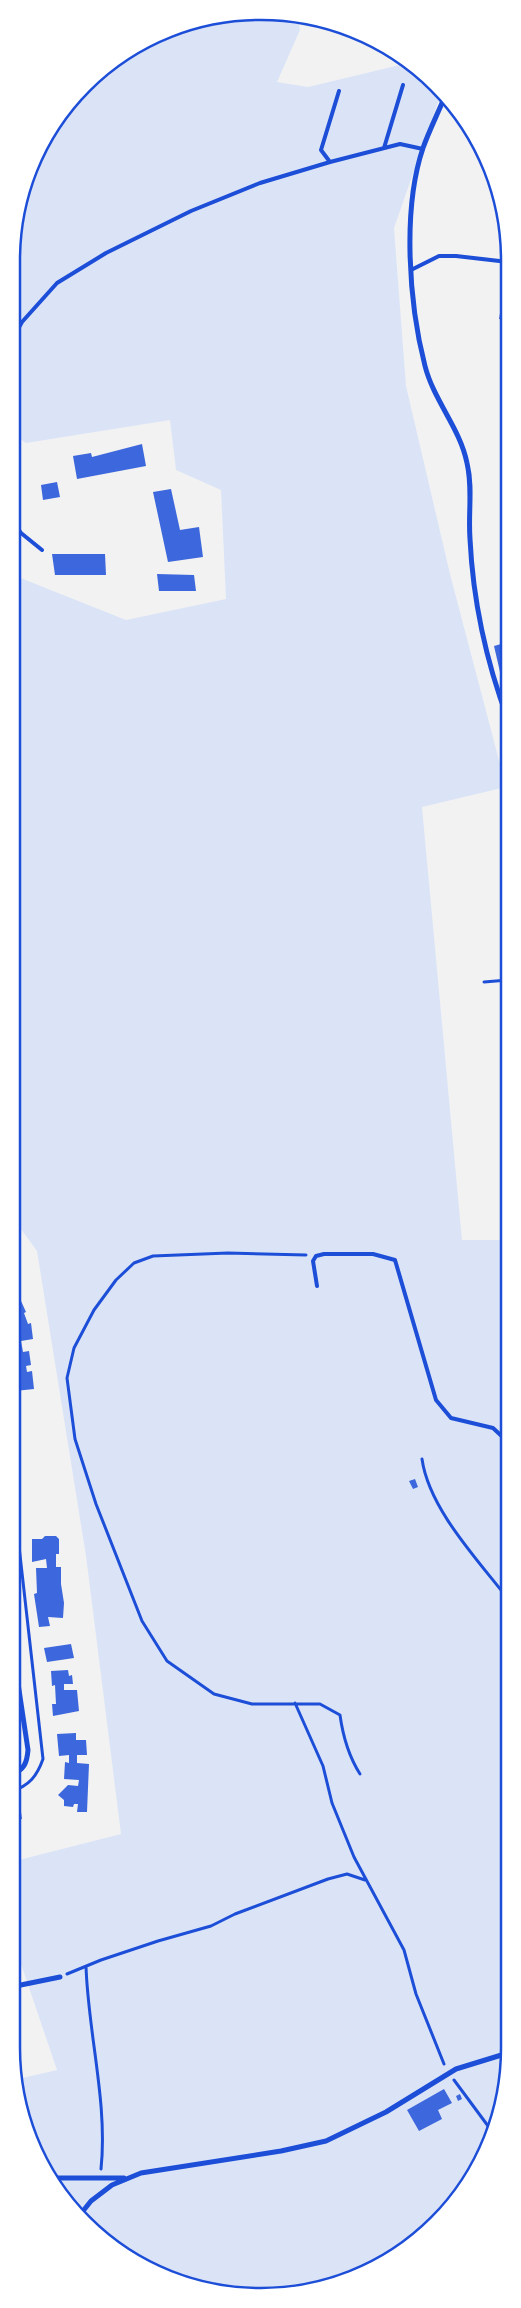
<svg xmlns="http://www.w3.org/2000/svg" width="521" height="2308" viewBox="0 0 521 2308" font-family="Manrope,sans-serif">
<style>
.green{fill:#dbe4f7}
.building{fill:#3d67dc}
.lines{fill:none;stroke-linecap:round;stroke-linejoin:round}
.path{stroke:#1d4ed8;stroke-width:3}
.service{stroke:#1d4ed8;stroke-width:4}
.minor{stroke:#1d4ed8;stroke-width:5}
.rim{fill:none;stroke:#1d4ed8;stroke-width:2.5}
</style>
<rect width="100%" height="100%" fill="#f2f2f2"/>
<path class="green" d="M293,13L297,15L300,30L277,82L308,87L408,63L437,84L442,91L394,228L406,386L450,574L506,787L422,807L462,1240H508V2080L476,2172L412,2245L340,2284L244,2296L150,2271L73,2212L30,2143L18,2079L57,2070L21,1964L11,1924V1862L121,1834L86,1556L37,1251L12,1217L13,575L126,620L226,599L221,490L176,470L170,420L26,443L13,434V228L45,136L109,63L196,20Z"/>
<path class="building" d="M505,283H508V320L499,319Z
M142,444L146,466L77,479L73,456L91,453L92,457Z
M57,482L60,497L43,500L41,485Z
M171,489L180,530L199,527L203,557L168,562L153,492Z
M52,554H105L106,575H55Z
M157,574L194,575L196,591H159Z
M508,642V684L503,685L494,646Z
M17,1292L26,1312L24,1313L28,1324L31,1323L33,1339L21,1341L23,1352L29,1351L31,1365L26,1366L27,1372L32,1371L34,1389L15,1391L13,1374L16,1373L15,1367L12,1368V1326L21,1325L17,1316L12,1318V1294Z
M415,1479L418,1487L413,1489L409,1481Z
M45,1536H56L59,1539V1554H56V1567H61V1584L64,1603L63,1618L48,1617L50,1626L39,1627L34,1594L37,1593L36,1568H47L46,1559L32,1562V1539H42Z
M71,1644L74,1658L47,1662L44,1648Z
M68,1670L69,1676L72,1675L73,1684H64V1690H77L79,1711L53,1716L52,1704H56L55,1685L52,1686L51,1671Z
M76,1733V1740H86L87,1755H77V1763L89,1764L87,1812H77L78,1804H74L73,1807L64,1806V1800L58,1795L68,1785L78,1786L79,1780L64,1779L65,1762L69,1763V1755L59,1756L57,1734Z
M20,1805L22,1819L14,1820V1824H12V1806Z
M444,2089L452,2103L438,2110L442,2119L419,2131L407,2110Z
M460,2094L462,2099L458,2101L456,2096Z"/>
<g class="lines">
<path class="path" d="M484,982L508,980
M306,1255L228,1253L153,1256L134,1263L116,1280L94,1310L74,1348L67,1378L75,1439L96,1504L142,1621L167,1661L214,1694L252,1704H320L340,1715C343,1737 348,1755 360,1774
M422,1459C429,1509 478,1560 508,1599
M295,1703L323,1766L332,1803L354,1857L404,1950L416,1994L444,2064
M12,1791C29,1786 37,1776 43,1759L12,1484
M86,1966C88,2033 108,2103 101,2169
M67,1974L101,1960L158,1941L211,1926L235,1914L328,1879L347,1874L365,1880
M454,2080L491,2130"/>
<path class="service" d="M339,91L321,150L330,162L400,144L423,149
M384,148L403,85
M411,270L439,256H456L508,262
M13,338L22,322L57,283L106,253L191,211L260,183L330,162
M13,521L21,533L42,550
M317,1286L313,1261L316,1256L324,1254H373L395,1260L436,1400L451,1418L493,1428L508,1442"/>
<path class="minor" d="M445,96C438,113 429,131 423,148C402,210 409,304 425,366C434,401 460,428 467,463C473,488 468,513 470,539C473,601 486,661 508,720
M12,1774C24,1770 27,1763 28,1750L12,1643
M11,1987L60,1977
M52,2178H124
M79,2216L91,2201L112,2185L141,2173L281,2151L326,2141L386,2112L456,2069L508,2053"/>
</g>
<path d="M0 0H521V2308H0ZM260 20H261A240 240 0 0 1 501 260V2048A240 240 0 0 1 261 2288H260A240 240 0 0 1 20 2048V260A240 240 0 0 1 260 20Z" fill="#fff" fill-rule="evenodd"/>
<path class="rim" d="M260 20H261A240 240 0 0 1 501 260V2048A240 240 0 0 1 261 2288H260A240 240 0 0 1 20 2048V260A240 240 0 0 1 260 20Z"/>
</svg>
